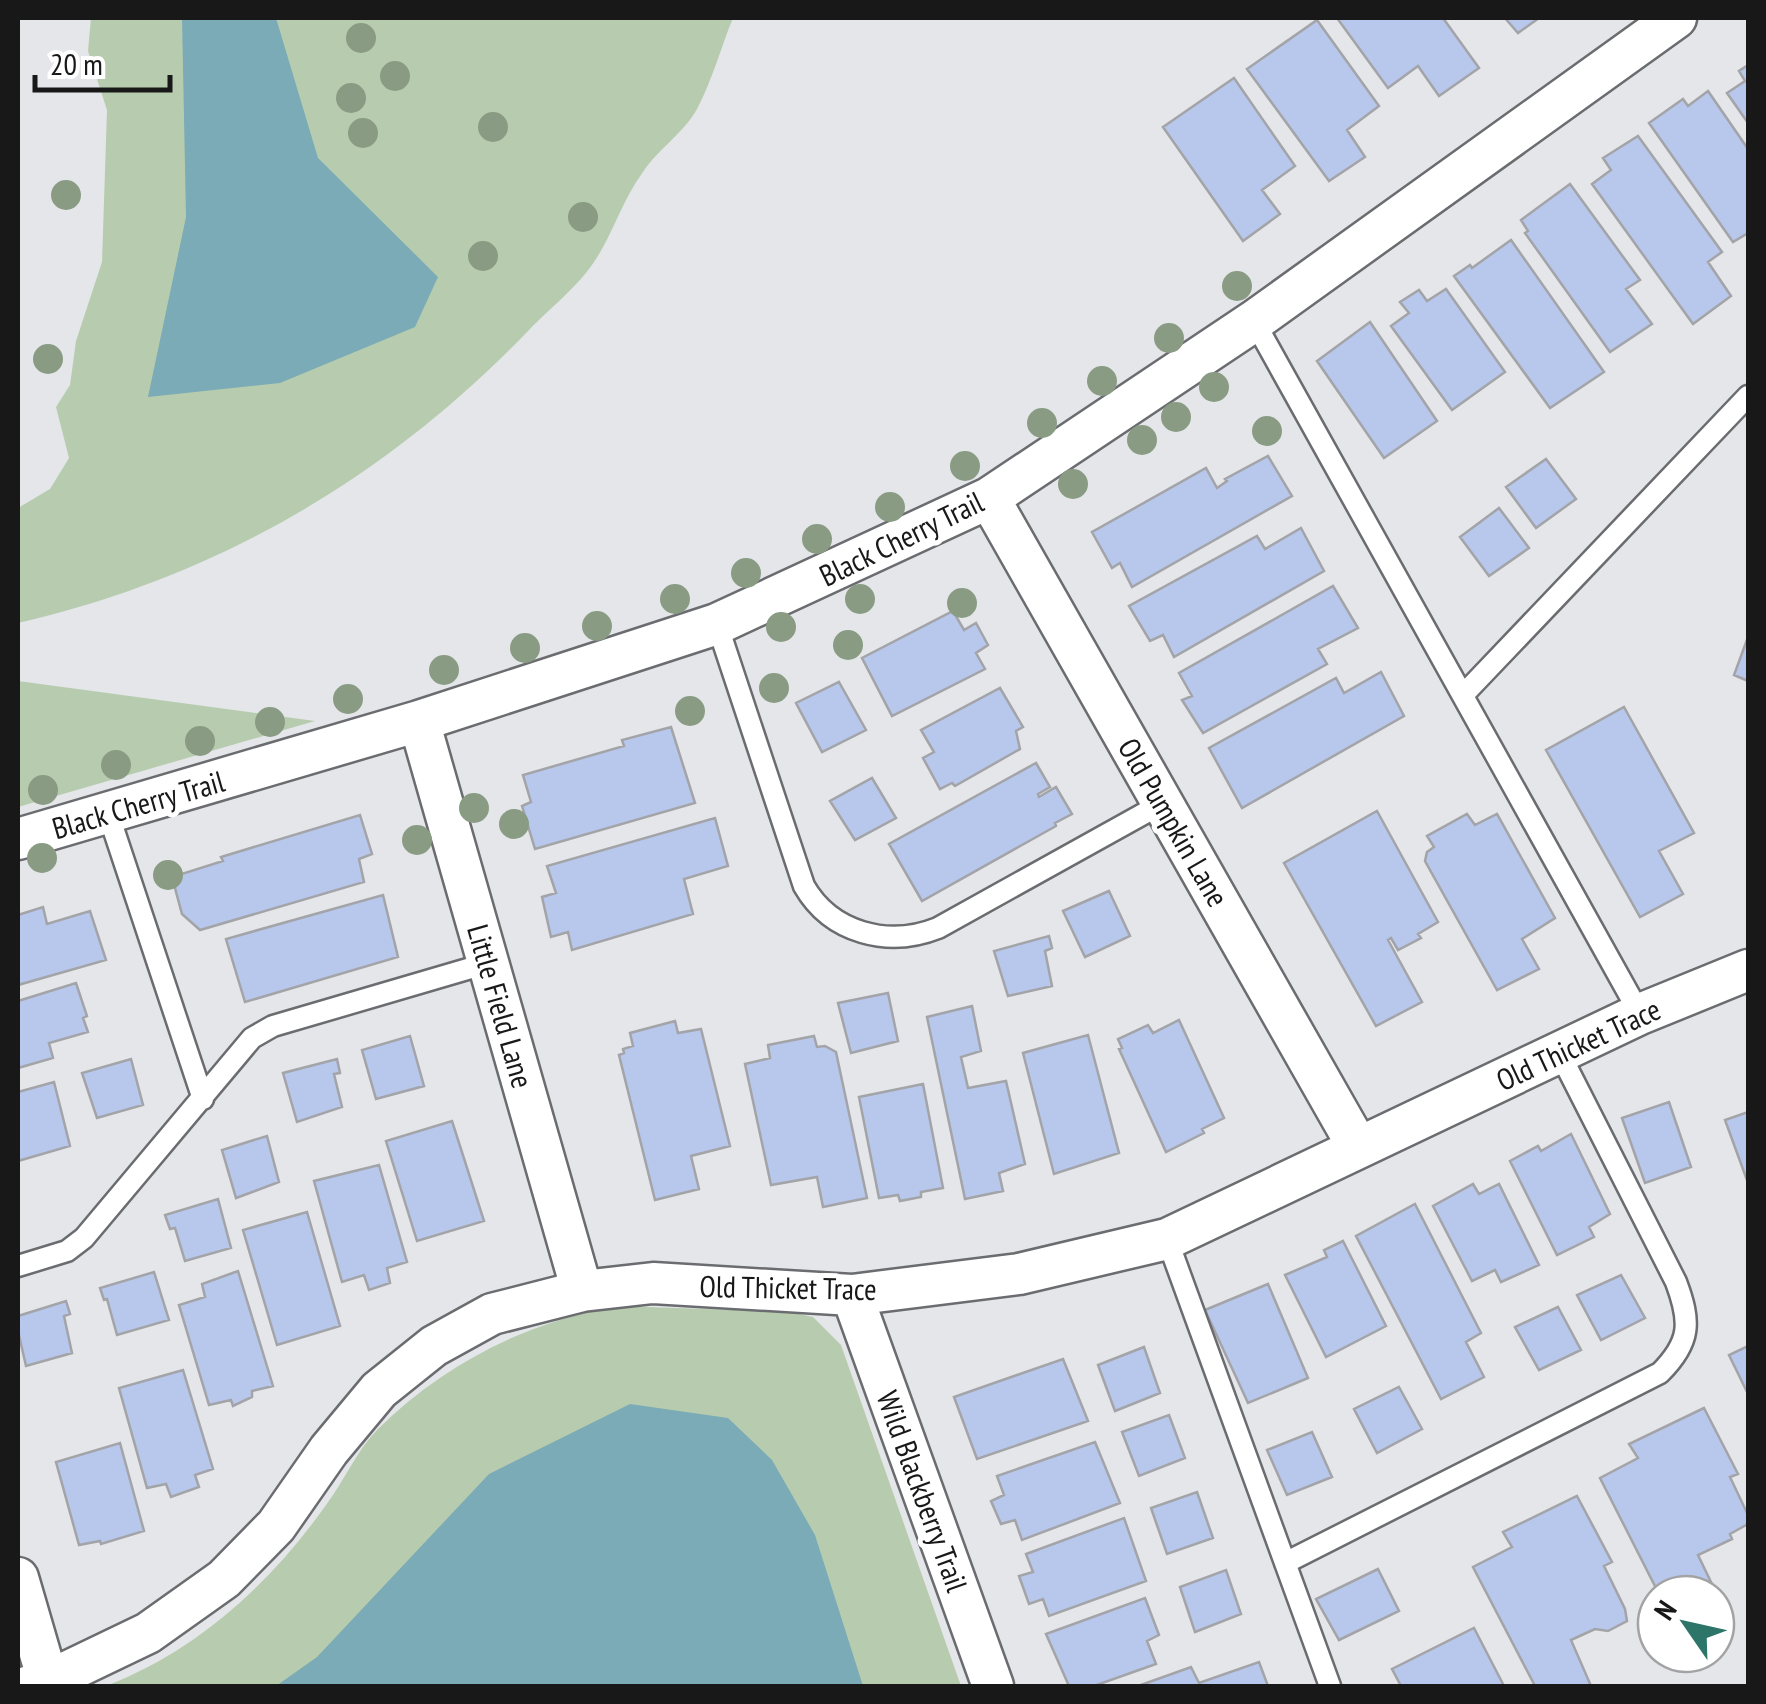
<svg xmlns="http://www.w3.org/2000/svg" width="1766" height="1704" viewBox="0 0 1766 1704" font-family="'PT Sans Narrow',sans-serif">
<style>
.green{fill:#b7ccae}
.water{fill:#7aabb6}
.building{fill:#b8c7ec;stroke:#a3a4a8;stroke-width:2.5}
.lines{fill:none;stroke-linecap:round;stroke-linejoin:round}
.service-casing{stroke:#6a6c6f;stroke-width:25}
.minor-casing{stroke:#6a6c6f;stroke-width:45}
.service{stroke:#fff;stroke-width:20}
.minor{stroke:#fff;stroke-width:40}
.tree{fill:#899c83}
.labels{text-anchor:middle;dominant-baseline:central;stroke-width:10;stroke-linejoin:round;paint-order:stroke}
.street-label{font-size:30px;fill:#181819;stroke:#fff}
</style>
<rect width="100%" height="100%" fill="#e4e6ea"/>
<path class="green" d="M91,18H733C721,47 712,81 697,109C683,134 658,149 643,172C623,199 614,231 596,259C580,285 550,308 529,330C387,478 217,577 18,623V508L50,489L69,458L56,407L70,385L76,341L102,262L107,110L88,51Z
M18,681L315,721L18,807Z
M618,1306L791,1312L813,1317L841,1345L961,1686H106C197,1651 270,1584 326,1505C344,1481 357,1450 378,1429C444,1364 526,1322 618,1306Z"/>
<path class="water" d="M182,18H276L318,158L438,277L415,327L280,383L148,397L186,217Z
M630,1404L728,1418L772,1460L815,1535L863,1686H276L317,1657L489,1474Z"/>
<path class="building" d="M1337,18H1443L1479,68L1439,96L1418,66L1388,88Z
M1505,18H1539L1518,33Z
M1317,20L1379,106L1347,130L1365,157L1329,181L1247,69Z
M1748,65V123L1727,93L1745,81L1739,71Z
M1234,78L1295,166L1262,190L1280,214L1243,241L1163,127Z
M1708,91L1748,149V233L1733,242L1649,123L1683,99L1688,106Z
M1638,136L1722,252L1708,262L1731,296L1693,324L1592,184L1611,170L1603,158Z
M1570,184L1640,280L1626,289L1652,324L1610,352L1525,233L1528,231L1521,220Z
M1511,240L1604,372L1550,408L1454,276L1470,265L1472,268Z
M1446,289L1505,372L1452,410L1391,326L1409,313L1400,302L1419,290L1427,301Z
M1370,322L1437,421L1384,458L1317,361Z
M1268,456L1292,496L1132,587L1120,563L1112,568L1092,532L1206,468L1217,488L1227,481L1225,479Z
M1546,459L1576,499L1536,528L1506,487Z
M1499,508L1529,548L1489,576L1460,537Z
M1301,528L1324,571L1174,657L1163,635L1150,641L1129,606L1257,536L1265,549Z
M1333,586L1358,628L1318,649L1327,664L1203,733L1182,700L1192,696L1179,673Z
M953,611L964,630L976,623L988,645L976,653L985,669L892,716L862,658Z
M1748,637V681L1734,675Z
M1381,672L1404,716L1242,808L1209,748L1336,678L1344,693Z
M839,682L866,730L822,752L796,703Z
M1000,688L1023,727L1016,731L1020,749L955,786L952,783L940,789L923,758L934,752L921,730Z
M1624,707L1694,833L1659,851L1683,894L1640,917L1546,750Z
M671,727L695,803L535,849L522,806L531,802L523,775L624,746L622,740Z
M1036,763L1050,787L1038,794L1039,797L1056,787L1072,814L1055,823L1056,826L922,901L889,844Z
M872,778L896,818L855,840L830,801Z
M1377,811L1438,922L1418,934L1421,938L1398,950L1391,938L1388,940L1422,1002L1376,1026L1284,863Z
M1467,814L1475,825L1497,814L1555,918L1522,939L1539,969L1497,990L1425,861L1427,852L1434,847L1427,836Z
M360,815L372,854L359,859L364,882L200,930L182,914L172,877L223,861L221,857Z
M715,818L728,866L684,879L693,914L572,950L568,932L551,937L542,897L556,893L547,866Z
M1109,891L1130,936L1085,957L1063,911Z
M383,895L398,957L245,1002L226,939Z
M43,907L47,924L90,911L106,960L18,985V915Z
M1049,936L1052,948L1045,951L1052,986L1008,996L994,951Z
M76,983L87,1016L83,1018L88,1032L49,1043L53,1058L18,1068V1001Z
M888,993L898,1041L851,1053L838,1003Z
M972,1006L981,1051L961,1057L968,1088L1006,1081L1025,1164L999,1173L1003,1191L965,1199L927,1017Z
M1179,1020L1224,1118L1202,1129L1204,1133L1166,1152L1119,1049L1122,1048L1118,1039L1148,1025L1153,1033Z
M675,1021L678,1033L701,1029L730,1146L691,1156L699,1189L655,1200L619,1055L624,1053L623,1049L633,1046L630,1033Z
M1088,1035L1119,1153L1054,1174L1023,1053Z
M410,1036L424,1086L376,1099L362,1050Z
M814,1036L817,1047L825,1046L836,1052L867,1198L823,1207L817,1177L771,1185L745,1064L770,1058L768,1045Z
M131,1059L143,1105L97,1118L82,1073Z
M337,1059L340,1073L334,1074L342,1107L297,1122L283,1073Z
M54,1082L70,1146L18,1161V1092Z
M923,1084L943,1188L921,1192V1197L900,1201L898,1195L879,1198L859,1097Z
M1669,1102L1691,1167L1645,1183L1622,1118Z
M1748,1112V1183L1725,1120Z
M452,1121L484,1221L417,1241L386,1141Z
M1571,1134L1610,1214L1589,1227L1594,1237L1557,1255L1510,1161L1538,1146L1541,1151Z
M267,1136L279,1182L236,1198L222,1150Z
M379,1165L407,1262L387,1268L390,1283L369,1290L364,1275L342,1282L314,1181Z
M1473,1184L1479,1194L1499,1184L1539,1265L1501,1282L1495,1270L1472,1281L1433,1206Z
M218,1199L231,1248L185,1261L175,1228L170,1229L165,1215Z
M1415,1204L1481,1333L1466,1342L1484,1377L1441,1399L1356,1236Z
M307,1212L340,1326L277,1345L243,1230Z
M1343,1241L1386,1326L1326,1357L1285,1275L1327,1257L1324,1250Z
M238,1271L273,1386L252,1391V1397L233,1406L231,1400L209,1405L179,1305L205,1297L202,1284Z
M154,1272L169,1320L117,1335L107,1299L104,1300L100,1288Z
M1621,1275L1645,1318L1601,1340L1577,1295Z
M1268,1284L1308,1378L1248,1403L1205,1310Z
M66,1301L70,1314L64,1316L72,1353L26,1366L18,1331V1316Z
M1558,1307L1581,1350L1539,1370L1515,1327Z
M1748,1346V1394L1729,1355Z
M1144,1347L1160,1393L1115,1411L1098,1365Z
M1063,1359L1088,1421L977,1459L954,1397Z
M183,1370L213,1469L195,1475L199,1487L171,1497L166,1484L147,1488L119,1388Z
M1399,1387L1422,1429L1377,1453L1354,1409Z
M1704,1408L1738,1474L1730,1477L1748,1515V1524L1730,1534L1732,1539L1698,1555L1724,1609L1716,1612V1594H1659L1600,1478L1638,1458L1629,1444Z
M1169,1415L1185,1458L1139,1476L1122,1432Z
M1312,1432L1332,1477L1287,1495L1267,1450Z
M1095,1442L1120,1503L1022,1540L1015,1520L1001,1524L991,1501L1004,1495L997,1476Z
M120,1443L144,1531L101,1544L100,1541L79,1545L56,1462Z
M1197,1492L1213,1538L1167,1554L1151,1508Z
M1577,1496L1612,1562L1604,1566L1625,1609L1627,1621L1608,1631L1595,1629L1571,1640L1591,1686H1535L1473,1567L1512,1547L1503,1532Z
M1124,1518L1146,1581L1049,1616L1043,1599L1029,1604L1019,1576L1033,1572L1026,1554Z
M1378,1569L1399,1611L1339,1640L1316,1599Z
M1226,1570L1241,1614L1195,1632L1180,1587Z
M1145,1598L1159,1635L1147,1641L1156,1664L1094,1686H1069L1046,1634Z
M1474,1628L1504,1686H1401L1392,1669Z
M1259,1662L1268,1686H1138L1191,1667L1199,1683Z"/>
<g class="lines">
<g class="service-casing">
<path id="service" d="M1254,321L1640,1014
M717,624L804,886C831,933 888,948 938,928L1163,803
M1464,694L1748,396
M108,813L203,1099
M1167,1239L1330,1686
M18,1266L67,1251L84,1238L252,1038L273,1026L488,963
M1285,1563L1660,1373C1691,1342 1691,1322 1676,1282L1559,1052"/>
</g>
<g class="minor-casing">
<path id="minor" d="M989,498L1358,1147
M419,721L582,1291
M18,839L419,721L717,624L989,498L1254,321L1676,18
M852,1295L993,1686
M18,1578L48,1681
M29,1686L48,1681L148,1633L224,1579L276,1526L329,1450L379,1390L434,1346L492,1314L582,1291L653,1283L852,1295L1019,1274L1167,1239L1640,1014L1748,970"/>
</g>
<use href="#service" class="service"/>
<use href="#minor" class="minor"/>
</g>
<g class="tree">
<circle cx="361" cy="38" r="15"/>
<circle cx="395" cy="76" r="15"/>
<circle cx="351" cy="98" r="15"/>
<circle cx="493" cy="127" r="15"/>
<circle cx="363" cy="133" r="15"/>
<circle cx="66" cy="195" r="15"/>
<circle cx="583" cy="217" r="15"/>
<circle cx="483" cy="256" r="15"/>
<circle cx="1237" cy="286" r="15"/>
<circle cx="1169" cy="338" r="15"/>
<circle cx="48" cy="359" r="15"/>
<circle cx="1102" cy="381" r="15"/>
<circle cx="1214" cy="387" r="15"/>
<circle cx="1176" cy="417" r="15"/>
<circle cx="1042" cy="423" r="15"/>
<circle cx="1267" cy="431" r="15"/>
<circle cx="1142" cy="440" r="15"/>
<circle cx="965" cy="466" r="15"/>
<circle cx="1073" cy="484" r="15"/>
<circle cx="890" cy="507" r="15"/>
<circle cx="817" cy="539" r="15"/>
<circle cx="746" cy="573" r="15"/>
<circle cx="675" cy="599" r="15"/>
<circle cx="860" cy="599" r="15"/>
<circle cx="962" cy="603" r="15"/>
<circle cx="597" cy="626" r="15"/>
<circle cx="781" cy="627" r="15"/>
<circle cx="848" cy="645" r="15"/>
<circle cx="525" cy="648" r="15"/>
<circle cx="444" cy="670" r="15"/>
<circle cx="774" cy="688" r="15"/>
<circle cx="348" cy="699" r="15"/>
<circle cx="690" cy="711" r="15"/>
<circle cx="270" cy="722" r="15"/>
<circle cx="200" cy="741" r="15"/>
<circle cx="116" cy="765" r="15"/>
<circle cx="43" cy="790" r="15"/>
<circle cx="474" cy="808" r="15"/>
<circle cx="514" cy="824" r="15"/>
<circle cx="417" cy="840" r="15"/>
<circle cx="42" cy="858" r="15"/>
<circle cx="168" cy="875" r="15"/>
</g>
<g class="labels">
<g class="street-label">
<text transform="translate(901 538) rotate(-26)">Black Cherry Trail</text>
<text transform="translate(138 804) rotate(-16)">Black Cherry Trail</text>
<text transform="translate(1174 822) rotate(60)">Old Pumpkin Lane</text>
<text transform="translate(501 1006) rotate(74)">Little Field Lane</text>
<text transform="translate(1578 1044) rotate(-25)">Old Thicket Trace</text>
<text transform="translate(788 1287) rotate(1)">Old Thicket Trace</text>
<text transform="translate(923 1491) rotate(70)">Wild Blackberry Trail</text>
</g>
</g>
<rect width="1766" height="1704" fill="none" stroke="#181819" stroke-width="40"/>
<g transform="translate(1686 1624) rotate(304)"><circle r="48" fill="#ffffff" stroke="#a3a3a3" stroke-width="2.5"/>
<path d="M0-8L18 38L0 25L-18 38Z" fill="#2d7469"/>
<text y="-15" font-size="28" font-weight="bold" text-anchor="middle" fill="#181819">N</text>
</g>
<path d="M35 75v15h135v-15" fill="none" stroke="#181819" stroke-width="5"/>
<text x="50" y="75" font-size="30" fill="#181819" stroke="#ffffff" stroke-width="8" paint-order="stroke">20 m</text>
</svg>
